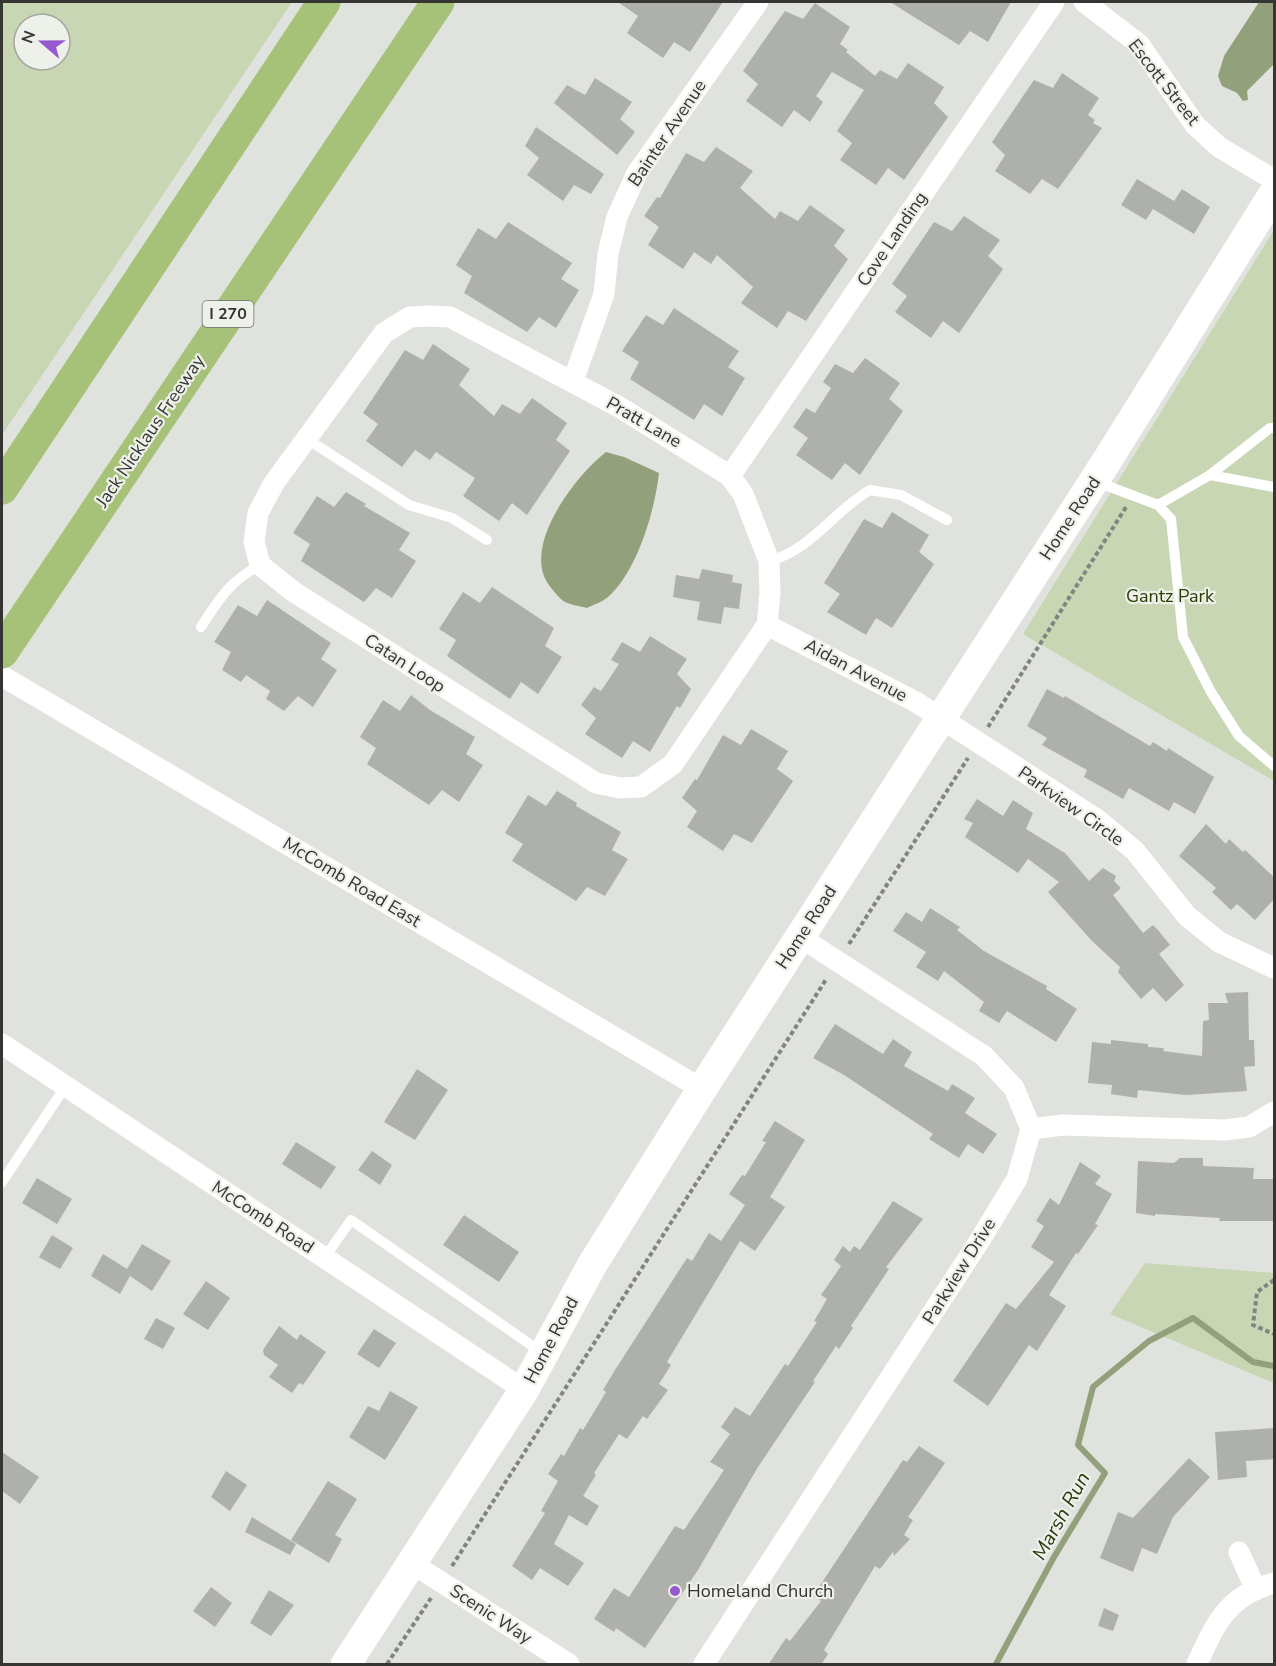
<svg xmlns="http://www.w3.org/2000/svg" width="1276" height="1666" viewBox="0 0 1276 1666" font-family="'Nunito Sans',sans-serif">
<style>
.green{fill:#c8d6b3;fill-rule:evenodd}
.water{fill:#92a17c}
.lines{fill:none;stroke-linecap:round;stroke-linejoin:round}
.stream{stroke:#92a17c;stroke-width:6}
.building{fill:#aeb0ab}
.path{stroke:#828480;stroke-width:4;stroke-dasharray:4.5 3;stroke-linecap:butt}
.lane{stroke:#fff;stroke-width:10}
.street{stroke:#fff;stroke-width:21}
.secondary{stroke:#fff;stroke-width:30}
.highway{stroke:#a6c279;stroke-width:33}
.poi-dot{fill:#9759cf;stroke:#eef0ea;stroke-width:2}
.labels{text-anchor:middle;dominant-baseline:central;stroke-width:4.5;stroke-linejoin:round;paint-order:stroke}
.shield{fill:#eef0ea;stroke:#6c6e6b;stroke-width:1.5}
.shield-label{font-size:16px;font-weight:bold;fill:#353634}
.street-label{font-size:18px;fill:#353634;stroke:#eef0ea}
.park-label{font-size:18px;fill:#2b3d00;stroke:#eef0ea}
.poi-label{font-size:18px;fill:#353634;stroke:#eef0ea;text-anchor:start}
.water-label{font-size:20px;font-style:italic;fill:#2a380c;stroke:#eef0ea}
</style>
<rect width="100%" height="100%" fill="#e0e3dd"/>
<path class="green" d="M2,2H292L2,435ZM24,24H60V60H24Z
M1274,230V781L1023,634Z
M1145,1263L1274,1273V1383L1110,1314Z"/>
<path class="water" d="M1259,2H1274V64L1247,91L1248,100L1243,101L1237,93L1222,86L1218,76L1224,56Z
M606,452L624,457L659,473C655,510 637,572 608,597C602,602 593,605 587,608C580,606 571,605 565,602C560,599 555,593 552,589C517,551 575,476 606,452Z"/>
<g class="lines">
<path class="stream" d="M996,1664L1054,1557L1105,1473L1078,1445L1093,1387L1149,1341L1193,1318L1253,1362L1274,1366"/>
</g>
<path class="building" d="M618,2H723L690,52L674,42L663,58L627,33L638,16Z
M890,2H1011L988,42L970,31L959,45Z
M815,3L850,27L840,44L848,50L846,52L875,76L880,70L897,79L908,63L944,87L934,103L948,117L904,180L888,168L876,185L840,160L852,143L837,131L864,90L832,72L816,96L823,102L810,122L794,110L782,127L746,101L758,84L743,71L772,29L785,11L803,19Z
M1062,73L1099,98L1088,115L1095,120L1093,123L1102,128L1058,189L1042,179L1030,194L995,171L1005,155L992,142L1034,80L1053,88Z
M595,78L632,102L620,119L635,132L617,155L554,103L567,85L585,95Z
M536,127L604,174L591,194L574,185L563,201L527,175L539,158L525,146Z
M716,147L753,171L740,188L775,219L780,211L798,221L810,205L845,230L834,246L848,259L806,321L788,311L777,328L741,303L753,287L717,255L711,264L694,252L683,269L648,245L659,227L644,216L657,197L660,198L686,153L704,162Z
M1137,179L1174,201L1182,189L1210,207L1194,234L1153,209L1146,220L1121,205Z
M964,216L1000,240L988,256L1003,269L959,333L943,321L931,338L895,312L907,296L892,284L934,222L952,231Z
M508,222L572,263L561,279L579,290L556,328L539,317L527,332L464,293L472,276L456,265L478,228L496,239Z
M674,308L739,351L728,367L745,378L722,416L704,404L694,420L630,379L639,362L622,351L646,315L663,325Z
M433,344L470,369L459,385L494,416L502,404L520,414L532,398L567,423L556,440L570,451L527,515L512,503L499,521L463,496L475,478L436,452L430,460L415,450L402,467L366,441L378,424L363,413L405,350L423,360Z
M865,358L900,383L889,399L903,411L860,475L845,463L832,480L796,455L808,438L793,427L806,408L815,413L831,388L823,382L835,364L853,373Z
M346,492L366,504L364,506L410,533L399,550L416,561L392,598L376,588L364,602L301,561L310,544L293,533L317,496L334,507Z
M892,512L929,535L919,552L934,564L892,628L876,618L866,635L827,612L840,594L824,583L864,519L882,528Z
M702,569L733,575L732,582L742,584L739,609L724,607L721,624L697,620L700,602L673,597L676,575L699,579Z
M492,587L554,628L545,646L562,657L538,694L521,682L510,699L447,656L456,640L439,629L463,592L480,603Z
M267,600L331,643L321,659L337,670L313,707L298,696L284,711L266,699L270,691L246,675L241,682L222,670L231,652L214,642L238,605L257,616Z
M650,636L687,659L677,674L691,689L680,708L677,706L650,752L633,741L622,758L585,734L596,718L581,705L594,687L601,691L619,664L611,660L622,642L640,652Z
M1047,689L1064,698L1065,696L1150,746L1153,742L1167,751L1168,748L1214,777L1195,814L1174,802L1169,811L1129,788L1123,799L1084,777L1087,770L1042,745L1047,738L1027,726Z
M411,695L430,710L475,737L466,754L483,765L459,802L442,790L429,805L367,764L376,748L360,737L383,700L400,711Z
M751,729L788,751L777,769L793,781L752,843L734,834L723,851L687,827L697,811L682,798L695,779L697,780L723,735L741,745Z
M557,791L577,803L576,806L621,832L612,850L628,859L605,896L587,887L576,901L512,861L523,844L505,833L528,795L546,806Z
M977,799L1003,816L1013,800L1033,813L1026,829L1065,853L1089,881L1103,868L1116,876L1114,881L1121,888L1113,895L1143,933L1153,925L1158,930L1170,945L1159,954L1184,985L1166,1002L1153,988L1141,999L1118,972L1120,967L1092,941L1048,892L1059,882L1028,859L1018,873L965,837L973,823L964,819Z
M1206,824L1226,844L1229,839L1243,852L1245,850L1275,878V898L1255,920L1237,904L1231,910L1212,892L1216,888L1179,856Z
M930,908L960,927L957,930L984,951L1047,986L1046,989L1077,1009L1056,1042L1007,1011L999,1023L979,1011L984,1002L944,971L938,981L916,967L926,952L893,931L906,912L922,922Z
M1248,992L1249,1040H1254L1255,1066L1244,1067L1247,1091L1186,1095L1138,1090L1137,1098L1111,1094L1112,1085L1088,1083L1092,1042L1111,1044V1040L1148,1044V1047L1164,1048L1163,1051L1202,1056L1203,1021L1209,1020L1208,1003H1228L1225,993Z
M835,1024L883,1054L893,1039L912,1052L904,1066L948,1091L952,1084L975,1098L965,1113L997,1134L983,1154L968,1144L959,1158L929,1139L933,1134L844,1075L813,1058Z
M417,1069L448,1090L415,1140L384,1122Z
M775,1121L805,1140L770,1197L785,1207L755,1251L740,1241L667,1362L671,1365L659,1384L668,1390L647,1419L643,1416L627,1439L619,1434L594,1473L596,1475L583,1496L599,1506L587,1526L569,1515L554,1544L584,1563L568,1586L540,1568L532,1580L512,1566L545,1513L541,1511L558,1481L548,1474L561,1454L564,1456L580,1428L583,1430L606,1392L603,1390L615,1370L687,1258L692,1261L709,1233L721,1241L745,1205L729,1194L742,1175L745,1176L766,1142L762,1141Z
M296,1142L336,1167L321,1189L282,1164Z
M372,1151L392,1165L380,1185L358,1170Z
M1180,1158H1203V1166L1254,1168L1253,1179H1275L1274,1221H1219L1220,1218L1155,1214V1216L1136,1213L1138,1161L1174,1163Z
M1080,1162L1101,1176L1095,1184L1112,1194L1095,1224L1098,1225L1078,1254L1076,1253L1049,1295L1066,1306L1037,1351L1029,1345L988,1406L953,1381L1006,1303L1016,1309L1054,1262L1031,1247L1044,1226L1036,1221L1050,1198L1059,1205Z
M37,1178L72,1199L57,1224L22,1203Z
M893,1201L923,1219L886,1267L889,1269L851,1326L853,1328L839,1349L836,1346L813,1381L815,1382L758,1467L698,1570L645,1648L616,1628L614,1632L594,1619L614,1588L629,1597L675,1526L684,1530L724,1470L710,1462L730,1434L721,1427L735,1407L750,1416L785,1364L788,1366L817,1322L814,1321L827,1299L821,1295L841,1266L834,1260L843,1246L850,1252L854,1246L860,1250Z
M464,1215L519,1252L499,1282L443,1245Z
M52,1235L73,1248L60,1269L39,1257Z
M142,1244L171,1261L152,1291L130,1276L120,1294L91,1276L103,1254L127,1269Z
M206,1281L230,1298L208,1330L183,1314Z
M156,1318L175,1328L163,1349L144,1339Z
M279,1326L297,1340L300,1334L326,1352L303,1385L299,1383L292,1393L269,1377L278,1365L264,1355L263,1350Z
M374,1329L396,1343L379,1368L357,1354Z
M390,1391L418,1407L385,1460L349,1437L368,1406L379,1411Z
M1275,1428V1459L1246,1461L1247,1477L1218,1480L1215,1432Z
M919,1446L945,1463L908,1517L913,1520L904,1535L910,1539L894,1556L893,1552L880,1569L875,1566L824,1650L828,1654L821,1665H768L786,1638L790,1641L821,1601L813,1596L903,1460L907,1462Z
M2,1452L39,1477L20,1504L2,1491Z
M1189,1458L1210,1477L1173,1517L1157,1554L1142,1548L1133,1572L1100,1558L1118,1512L1133,1518Z
M226,1471L247,1485L230,1511L211,1497Z
M328,1481L357,1499L335,1535L342,1539L329,1563L291,1540Z
M252,1517L296,1544L290,1555L245,1532Z
M211,1587L232,1603L215,1627L193,1611Z
M269,1590L294,1605L271,1636L250,1623Z
M1104,1608L1119,1615L1113,1631L1098,1626Z"/>
<g class="lines">
<path class="path" d="M988,727L1126,507
M849,944L968,758
M1274,1280L1257,1292L1253,1325L1274,1334
M452,1566L827,978
M387,1664L431,1598"/>
<path class="lane" d="M307,439L409,505L452,518L487,540
M1210,475L1274,487
M1097,482L1158,505L1171,519L1183,637L1211,692L1239,736L1274,766
M1158,505L1210,475L1270,428H1274
M769,561C812,550 833,511 870,490L901,495L947,520
M201,627C219,599 230,581 260,565
M2,1182L65,1087
M325,1257L351,1220L541,1352"/>
<path class="street" d="M1084,2L1139,44L1195,125L1219,147L1274,180
M429,316L450,317L621,408L730,476L743,494L769,561L770,593L767,625L673,764L641,787L620,788L596,783L294,592L260,565L254,542L258,513L274,483L384,333L410,317Z
M573,381L604,294L608,254L617,217L637,173L758,2
M730,476L1054,2
M767,625L916,702L1098,820L1135,851L1187,916L1219,942L1274,968
M2,676L702,1089
M2,1044L524,1390
M1031,1129L1063,1125L1224,1130L1249,1127L1274,1112
M1239,1552L1256,1590
M413,1564L569,1664
M704,1664L980,1240L1017,1179L1031,1129L1014,1088L984,1056L800,937
M1197,1664C1215,1624 1228,1595 1274,1583"/>
<path class="secondary" d="M346,1664L524,1390L592,1265L702,1089L1108,459L1274,193"/>
<path class="highway" d="M2,488L324,2
M2,652L438,2"/>
</g>
<circle class="poi-dot" cx="675" cy="1591" r="6"/>
<g class="labels">
<rect class="shield" x="202.5" y="301" width="51" height="26" rx="4.5"/>
<g class="shield-label">
<text x="228" y="314">I 270</text>
</g>
<g class="street-label">
<text transform="translate(1164 82) rotate(52)">Escott Street</text>
<text transform="translate(667 133) rotate(-56)">Bainter Avenue</text>
<text transform="translate(892 239) rotate(-56)">Cove Landing</text>
<text transform="translate(644 422) rotate(30)">Pratt Lane</text>
<text transform="translate(150 431) rotate(-56)">Jack Nicklaus Freeway</text>
<text transform="translate(1070 518) rotate(-57)">Home Road</text>
<text transform="translate(405 663) rotate(33)">Catan Loop</text>
<text transform="translate(856 670) rotate(28)">Aidan Avenue</text>
<text transform="translate(1071 806) rotate(35)">Parkview Circle</text>
<text transform="translate(352 882) rotate(31)">McComb Road East</text>
<text transform="translate(806 927) rotate(-57)">Home Road</text>
<text transform="translate(263 1217) rotate(33)">McComb Road</text>
<text transform="translate(959 1271) rotate(-58)">Parkview Drive</text>
<text transform="translate(551 1340) rotate(-62)">Home Road</text>
<text transform="translate(491 1614) rotate(33)">Scenic Way</text>
</g>
<g class="park-label">
<text x="1170" y="596">Gantz Park</text>
</g>
<g class="poi-label">
<text x="687" y="1591">Homeland Church</text>
</g>
<g class="water-label">
<text transform="translate(1061 1516) rotate(-61)">Marsh Run</text>
</g>
</g>
<rect width="1276" height="1666" fill="none" stroke="#353634" stroke-width="6"/>
<g transform="translate(42 42) rotate(290)"><circle r="28" fill="#eef0ea" stroke="#a4a6a1" stroke-width="1.5"/>
<path d="M0-4.5L10 22L0 15L-10 22Z" fill="#9759cf"/>
<text y="-9" font-size="16" font-weight="bold" text-anchor="middle" fill="#353634">N</text>
</g>
</svg>
